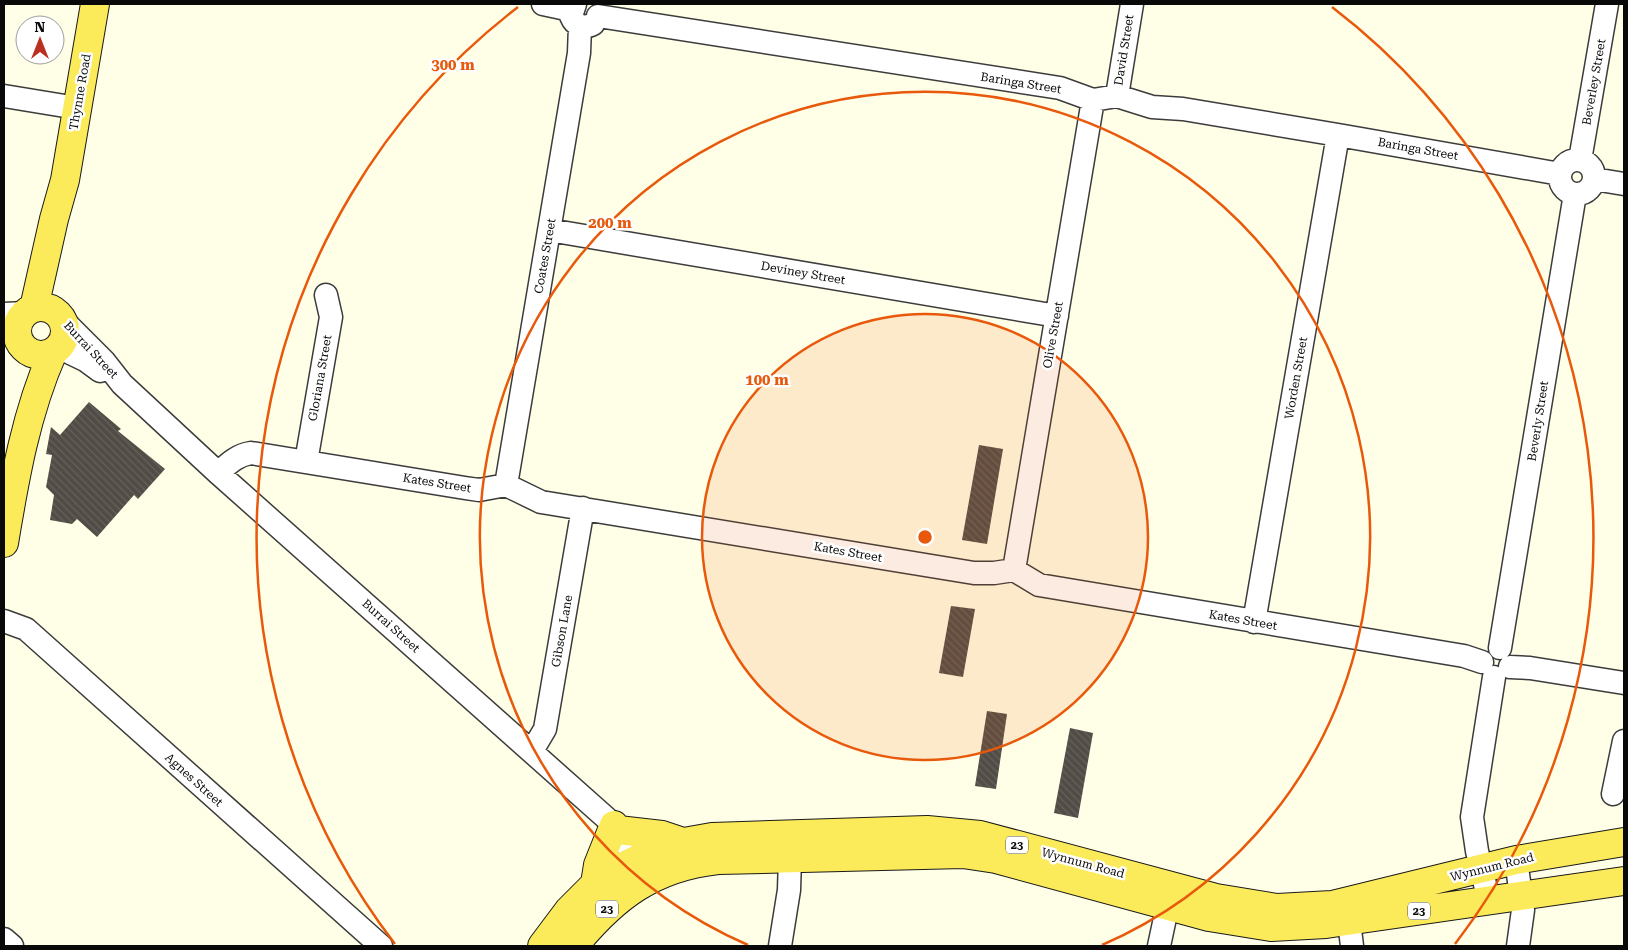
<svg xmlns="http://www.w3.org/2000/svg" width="1628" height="950" viewBox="0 0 1628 950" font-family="'Roboto Serif',serif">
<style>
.building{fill:url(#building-back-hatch)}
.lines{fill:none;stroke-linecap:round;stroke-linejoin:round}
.minor-casing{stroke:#3c3c3c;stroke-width:25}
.major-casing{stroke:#1a1a1a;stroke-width:30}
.minor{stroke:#fff;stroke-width:22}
.major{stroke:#fbeb5a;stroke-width:28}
.ring{fill:none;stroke:#e8590c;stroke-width:2.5}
.labels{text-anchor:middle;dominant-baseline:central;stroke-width:5;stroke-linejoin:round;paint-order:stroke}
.shield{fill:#fff;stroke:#535353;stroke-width:1}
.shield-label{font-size:11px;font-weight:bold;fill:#090909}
.street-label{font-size:12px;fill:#090909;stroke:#fff}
.centre{fill:#e8590c;stroke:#fff;stroke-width:2.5}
.ring-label{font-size:15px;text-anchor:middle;font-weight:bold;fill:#e8590c;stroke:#fff;stroke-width:5;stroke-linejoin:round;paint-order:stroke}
</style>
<defs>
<pattern id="building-back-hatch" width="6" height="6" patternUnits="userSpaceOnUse" patternTransform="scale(1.25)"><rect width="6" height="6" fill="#524c46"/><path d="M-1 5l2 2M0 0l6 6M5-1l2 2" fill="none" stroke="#66615c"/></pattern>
</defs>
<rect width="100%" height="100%" fill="#fffee6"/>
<path class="building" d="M89,402L121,429L118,431L165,469L138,499L134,495L97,537L77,519L72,524L50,520L54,495L46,487L52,455L46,454L51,427L60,435Z
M979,445L1003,449L987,544L962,540Z
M951,606L975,609L963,677L939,673Z
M987,711L1007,714L996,789L975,786Z
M1070,728L1093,733L1078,818L1054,813Z"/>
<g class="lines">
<g class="minor-casing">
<path id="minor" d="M543,4L571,10
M575,4L571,16C575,26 584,29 593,24
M598,16L1060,88L1093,100L1117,96L1152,107L1183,109L1338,135L1560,174
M4,96L77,108
M1117,96L1132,4
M1560 177a17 17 0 1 1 34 0a17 17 0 1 1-34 0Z
M1580,160L1607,4
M1594,179L1624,184
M549,230L1057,316
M4,314L26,313
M60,317L104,361L122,384L218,473L614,825L644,873
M4,330L18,336
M58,347L85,360L100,371
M306,462L331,317L326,295
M218,473C228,464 237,455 251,453L465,488L479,490L506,485L541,502L974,573H994L1014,570L1039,585L1464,656L1482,662
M506,485L579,53L580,26
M1014,570L1093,100
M4,621L26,629L381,946
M1254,622L1338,135
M1500,648L1575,194
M1510,667L1530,668L1624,683
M532,751L545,729L583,508
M1613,794L1624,741
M1516,860L1523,910L1518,946
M1489,901L1477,851L1472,817L1494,677
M1347,905L1352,946
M4,939L12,946
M780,946L789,890L790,858
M1159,946L1171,890"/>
</g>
<g class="major-casing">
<path id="major" d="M17 331a24 24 0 1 1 48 0a24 24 0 1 1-48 0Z
M34,308L54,219L65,180L95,4
M4,543C15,477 26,413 53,352
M618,830L662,835L680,841
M595,884L598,865L614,825
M542,946L569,910L595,884L613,871L667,845L712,837L927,830L980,835L1216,898L1277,908L1332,905L1516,860L1624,842
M574,946C614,897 653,867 718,860L963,854L996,859L1209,917L1271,927L1326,924L1624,881"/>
</g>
<use href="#minor" class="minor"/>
<use href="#major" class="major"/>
</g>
<circle cx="925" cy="537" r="223" fill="#e8590c" fill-opacity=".12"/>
<g class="ring">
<circle cx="925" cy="537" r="223"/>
<path d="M748 945A445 445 0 1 1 1102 945"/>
<path d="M395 944A668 668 0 0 1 518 7M1332 7A668 668 0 0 1 1455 944"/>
</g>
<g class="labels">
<g class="shield">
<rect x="1006" y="836.5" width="22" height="17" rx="4"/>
<rect x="596" y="900.5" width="22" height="17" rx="4"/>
<rect x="1408" y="902.5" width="22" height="17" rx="4"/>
</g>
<g class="shield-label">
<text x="1017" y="845">23</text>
<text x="607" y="909">23</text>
<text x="1419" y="911">23</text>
</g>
<g class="street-label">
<text transform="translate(1124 50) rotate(-81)">David Street</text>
<text transform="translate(1594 82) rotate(-80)">Beverley Street</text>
<text transform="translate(1021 83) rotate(9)">Baringa Street</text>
<text transform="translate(80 92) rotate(-80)">Thynne Road</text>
<text transform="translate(1418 149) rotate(10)">Baringa Street</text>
<text transform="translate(545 256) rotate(-80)">Coates Street</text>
<text transform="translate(803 273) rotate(10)">Deviney Street</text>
<text transform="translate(1053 335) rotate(-80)">Olive Street</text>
<text transform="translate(91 350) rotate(47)">Burrai Street</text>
<text transform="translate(320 378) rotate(-80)">Gloriana Street</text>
<text transform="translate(1296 378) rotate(-80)">Worden Street</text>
<text transform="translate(1538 421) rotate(-81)">Beverly Street</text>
<text transform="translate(437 483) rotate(9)">Kates Street</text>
<text transform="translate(848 552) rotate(10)">Kates Street</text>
<text transform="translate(1243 620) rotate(10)">Kates Street</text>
<text transform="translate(391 626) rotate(42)">Burrai Street</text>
<text transform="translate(562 631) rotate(-80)">Gibson Lane</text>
<text transform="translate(194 780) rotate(42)">Agnes Street</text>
<text transform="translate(1083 863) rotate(15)">Wynnum Road</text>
<text transform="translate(1492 867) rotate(-14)">Wynnum Road</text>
</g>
</g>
<circle cx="925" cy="537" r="8" class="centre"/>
<g class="ring-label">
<text x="453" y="70">300 m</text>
<text x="610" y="228">200 m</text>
<text x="767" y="385">100 m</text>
</g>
<rect width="1628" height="950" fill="none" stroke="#090909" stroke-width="10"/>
<g transform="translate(40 40)"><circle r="24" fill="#ffffff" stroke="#9d9d9d"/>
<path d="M0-4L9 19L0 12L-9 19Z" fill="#ba3021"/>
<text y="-8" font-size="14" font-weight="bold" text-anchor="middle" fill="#090909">N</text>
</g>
</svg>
